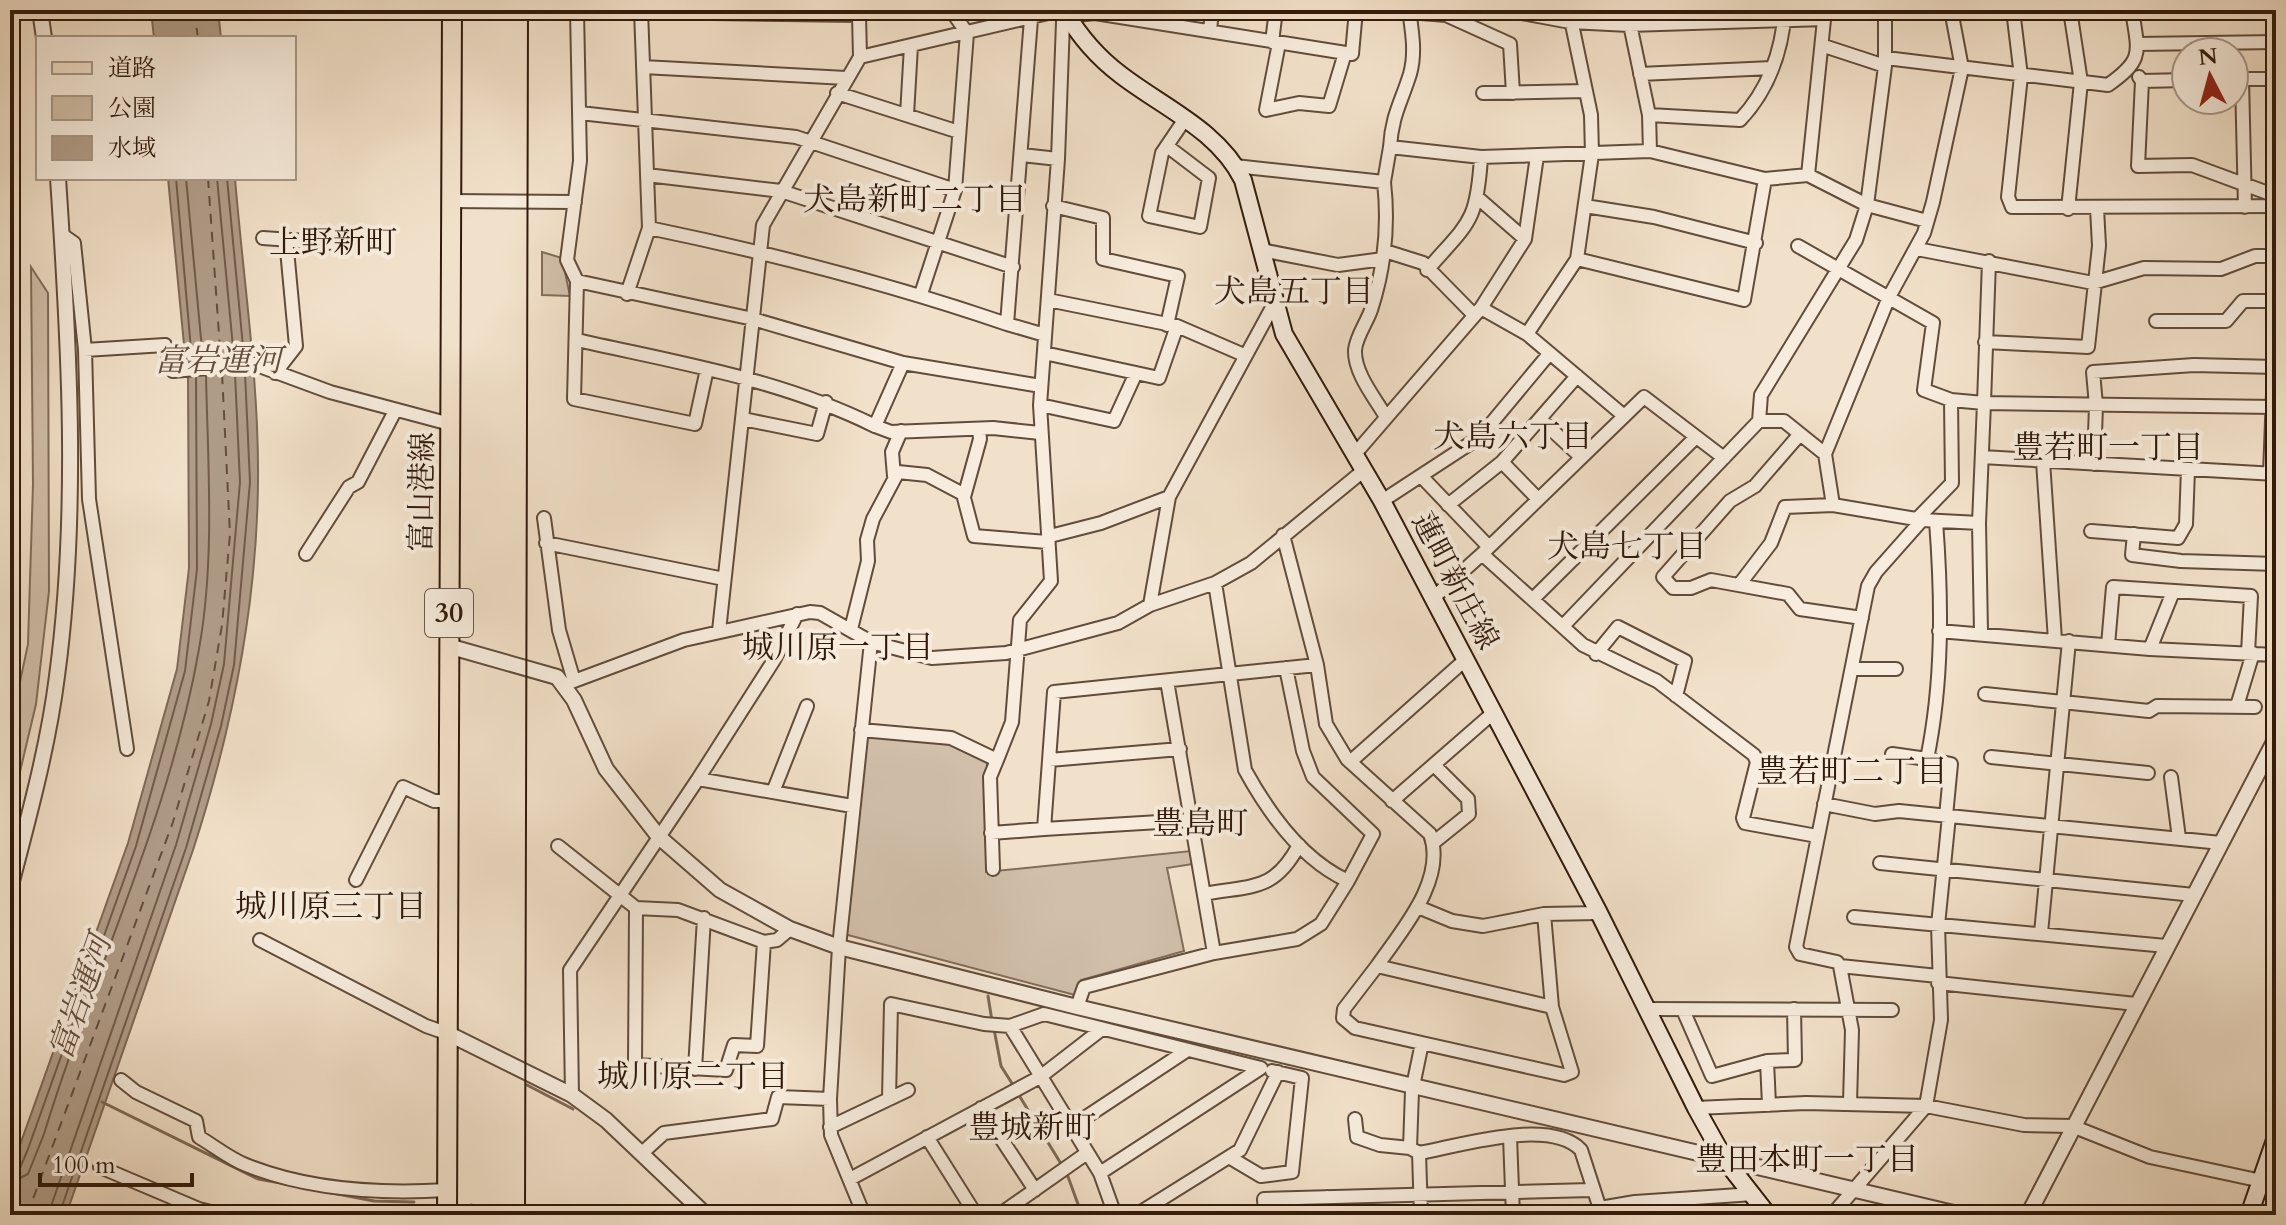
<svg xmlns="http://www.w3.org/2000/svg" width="2286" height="1225" viewBox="0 0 2286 1225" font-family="Cardo,'Noto Serif JP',serif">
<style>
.green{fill:#d1bfaa;stroke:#816c5a;stroke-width:2}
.water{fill:#b09d89;stroke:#7d6957;stroke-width:2}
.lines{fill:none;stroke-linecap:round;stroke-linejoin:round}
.shore{stroke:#705c4a;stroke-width:2}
.stream{stroke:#7d6957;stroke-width:3}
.ferry{stroke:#644e3d;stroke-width:2;stroke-dasharray:10 8;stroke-linecap:butt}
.minor-casing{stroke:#614c3b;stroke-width:16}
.tertiary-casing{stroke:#614c3b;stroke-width:18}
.secondary-casing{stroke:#311a0b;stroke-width:20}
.primary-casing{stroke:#311a0b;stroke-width:22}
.minor{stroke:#f7ecdd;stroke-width:12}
.tertiary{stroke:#f7ecdd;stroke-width:14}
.secondary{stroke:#f7ecdd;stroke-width:16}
.primary{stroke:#f2e1ca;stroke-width:18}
.tram{stroke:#311a0b;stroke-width:2}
.labels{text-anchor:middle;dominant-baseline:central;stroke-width:8;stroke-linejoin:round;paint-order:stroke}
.shield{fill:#f7ecdd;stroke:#6c594a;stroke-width:2}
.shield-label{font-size:28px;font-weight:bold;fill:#311a0b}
.street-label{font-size:30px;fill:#311a0b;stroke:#f7ecdd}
.neighbourhood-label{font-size:32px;fill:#311a0b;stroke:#f7ecdd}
.water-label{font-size:32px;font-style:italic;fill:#644e3d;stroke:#f7ecdd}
</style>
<rect width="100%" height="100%" fill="#f2e1ca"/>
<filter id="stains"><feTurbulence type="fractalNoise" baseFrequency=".0025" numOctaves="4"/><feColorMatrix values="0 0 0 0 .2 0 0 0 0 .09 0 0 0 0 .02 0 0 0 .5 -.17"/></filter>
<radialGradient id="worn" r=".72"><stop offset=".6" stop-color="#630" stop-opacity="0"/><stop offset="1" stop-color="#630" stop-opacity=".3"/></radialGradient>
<path class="green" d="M10,251L19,383L10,640Z
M542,252L562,258L570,296L542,295Z
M31,267L48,293L49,591L36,704L10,814V729L28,644L33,484Z
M869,735L947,743L987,760L986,872L1191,851L1193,864L1167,868L1184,951L1081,980L1075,995L844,934L866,738Z"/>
<path class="water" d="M151,10H218L221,38H154Z
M168,178H235C243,278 259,380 258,481C257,607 232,730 193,850L66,1215H10V1173L128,843L177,669L189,568L188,378L183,374L185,355Z"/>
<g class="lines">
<path class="shore" d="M176,178L192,361
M186,178L203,360
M217,178L234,358
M227,178L244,357
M10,1172L20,1168L28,1149L136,846L185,671L197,569L196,377
M10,1183L28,1174L44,1134C93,972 170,816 199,649C215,560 208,466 206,376
M48,1215L176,845L211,724L224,664L240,482L235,374
M59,1215L186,848L221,726L234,665L250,482L245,373"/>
<path class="stream" d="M988,996L992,1021
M994,1029L1001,1066L1013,1085
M527,1085L573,1109
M1017,1092L1063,1167
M102,1102L258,1179L292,1185
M1067,1174L1082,1215
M327,1192L374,1201L414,1202
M471,1205L503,1215"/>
<path class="ferry" d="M194,10L198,38
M208,178L221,363
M27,1215L173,822L209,701L222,625L230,534L222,373"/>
<g class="minor-casing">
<path id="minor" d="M1506,10L1570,22L1629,25L1824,19
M1627,10L1649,115L1650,151
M2013,10L2021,76L2008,197L2012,207L2276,206
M641,12L859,15L860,57
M1409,12L1446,15L1510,44L1513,93
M1210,31L1212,10
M1272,42L1276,10
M1279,43L1266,110L1299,103L1329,106L1345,53
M2137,44L2276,42
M1824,46L1885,66
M1886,58L2108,85C2145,59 2138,52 2132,10
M643,67L846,78
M1640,74L1772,68
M2139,77L2142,81L2186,80
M2234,79H2276
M2242,79L2245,207
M2142,81L2138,166L2192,165L2276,196
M837,93L959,132
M1483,93L1586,91
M580,113L796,137L955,190
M907,115L911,46
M1649,115L1740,120C1768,90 1782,52 1785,10
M1167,146L1209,178L1200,227L1149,216L1162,153L1185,119
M1390,147C1392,115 1401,103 1410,74C1416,53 1412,31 1409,10
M1022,155L1058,159
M1235,166L1384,182L1390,147L1481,157L1650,151L1765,179L1808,175L1867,205L1927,221
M647,175L781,191L1013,267
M1808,175L1825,10
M1384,182C1389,226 1385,267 1371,310C1367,322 1356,337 1355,350C1354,373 1375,398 1386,417
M1478,198L1525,239
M451,201L575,202
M1053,206L1103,218V259L1178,276L1167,325
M1585,206L1654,217L1756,243
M2068,209L2081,82L2070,10
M649,228C770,253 890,284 1007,324L1031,19
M61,234L74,243L85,350L165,345L173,371L254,364L330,392L450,424
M263,238L347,244
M1798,246L1933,323L1924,390L1951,400L1984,403L1989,261
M1917,249L2093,283L2144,268L2221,269L2255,256H2276
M1261,250L1338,265L1383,259
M1385,251L1423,263L1474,315
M1577,259L1744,300L1765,179
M1427,270C1469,222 1477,223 1481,157
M577,281L567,260L580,161L577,10
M627,294L649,228L641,10
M921,294L955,190L967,33L951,10
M1048,300L1177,326L1244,355
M1481,308L1525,239L1537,156
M2156,321H2226L2243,301H2276
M1007,324L1045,335
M1527,334L1623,415
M577,340C679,363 780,379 875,426L903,363
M1985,342L2088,347L2099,246L2097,208
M85,350L89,499L127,749
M1044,353L1159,378L1177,326
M707,369L695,424L574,399L577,281L753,319L903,363L1041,386
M275,373L296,346L286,239
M1040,405L1114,421L1136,373
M743,419L817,434L826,402
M1540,419L1580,456
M1759,421L1761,395L1856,240L1867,205L1885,66V10
M875,426L891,432L993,428L1040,433
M1800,434L1755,486L1730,501L1663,577L1673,588H1691L1711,580L1788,594L1800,609L1862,618
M1825,454L1889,297L1924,233L1933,202L1962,68L1951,10
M1354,455L1481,308L1527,334L1577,259L1592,154L1591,115L1569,10
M1982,457L2276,474
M1724,458L1644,397L1482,554L1583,645L1657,681L1754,755L1757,762L1743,818L1745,823L1817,836
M2043,461L2055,640
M1502,462L1538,499
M2094,464L2096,405L2093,372L2194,365L2276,367
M2270,474L2274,367
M894,476L892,452L901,431
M1421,476L1489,547
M964,497L980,439L979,429
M1382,501L1480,437L1549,354
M1448,505L1502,462L1577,376
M544,518L559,630L574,681
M1917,519L1952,483L1951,400
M1936,521C1942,600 1943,682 1927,759L1951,764L1946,816
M1979,523L1981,632
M2091,531L2178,538L2186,524L2188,469
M2134,534L2132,555L2181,561L2276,564
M1283,535L1317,665L1326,724L1347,759L1430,834C1447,880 1401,931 1377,966
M1050,536L1101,523L1169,497
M546,543L724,579
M306,554L349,487L358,482L395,411
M1739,585L1771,543L1785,507L1833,505
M1432,599L1482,554
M1533,599L1696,437
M1150,605L1169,497L1275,302
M1563,626L1759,421H1784L1825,454L1833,505L1922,520L1979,523L1984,403L2276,407
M851,629L868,561L867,540L873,519L898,472L927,475L963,494L974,536L1047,542
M719,631L763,225L860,57L1061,10
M1939,631L2150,649L2276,655
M2108,645L2113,587L2251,596L2248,653
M2150,649L2173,592
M1596,654L1618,627L1685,661L1676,696
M1286,668L1303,751L1313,777L1373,834L1348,881
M1853,669H1896
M1167,681L1214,953L1297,939L1321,924L1348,881C1302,860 1269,814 1245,770L1215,583
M566,684L684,640L810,612L820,613L871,642L932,658L1006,653L1118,623L1150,605L1215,583L1251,563L1363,471
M1985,694L2149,711L2157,706L2255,707
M2237,706L2253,653
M861,730L951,738L997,760L1012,722L1020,620L1051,581L1040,405L1058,159L1063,22L1067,16L1095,13L1352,54L1356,10
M1892,754L1927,759
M1991,757L2148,773
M1049,760L1180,749
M1350,762L1465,660
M2171,777L2179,838
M698,779L774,660L797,614
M773,792L807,706
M1392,801L1493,713
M1824,804L1875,814L1899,811L2221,843
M1192,820L1044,829L1054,692L1317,665
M991,833L1044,829
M1433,843L1469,814L1468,799L1434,765
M558,846L636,908L678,910L764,942L777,940L790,929
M1880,863L2194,895
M993,869L990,777L997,760
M356,880L403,787L434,801H449
M1204,894C1252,885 1274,892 1299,845
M1418,907L1452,921L1483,926L1544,914L1599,913
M636,908L635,1065L726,1070L734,1045L757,1046L764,942
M1544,914L1552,1007
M1854,917L2166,946
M2041,933L2069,641
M260,940L426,1026L449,1034
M1377,966L1552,1007L1572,1072L1564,1075L1355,1028L1343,1018L1344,1009Z
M1840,966L1938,976
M1938,983L2136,1004
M1077,1007L1084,987L1214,953
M1646,1009L1892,1010
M1683,1010L1712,1076L1767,1061L1795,1060L1794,1009
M1767,1061L1769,1105
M695,1069L704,918
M121,1080L136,1092L196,1121L199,1137C214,1146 230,1159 246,1165C308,1190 382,1194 447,1190
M572,1095L570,970L698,779L852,806
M889,1099L891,1004L984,1024L1010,1026
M1850,1103L1852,1030L1840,966L1837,962L1800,954L1796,947L1868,586L1876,572L1922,520
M981,1108L1035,1190
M1696,1108L1806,1103L1926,1106L2024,1125L2072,1126L2150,1157L2271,1183
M1355,1119L1357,1137L1380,1145L1410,1148
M830,1127L908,1090
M1071,1127L1186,1051
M927,1137L976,1215
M1510,1137L1513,1215
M1419,1153C1459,1146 1550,1117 1581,1150L1602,1215
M641,1154L664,1133L772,1119L778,1097L830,1099
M1229,1157L1261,1176L1292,1172L1302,1078L1272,1071
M100,1167L199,1209L200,1215
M1100,1173L1261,1068L1044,1014L1010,1026L1100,1173L1115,1215
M850,1179L1040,1077L1102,1029
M1327,1197L1328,1215
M1600,1208L1635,1202L1754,1194
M199,1209L222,1215
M864,1215L831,1135L830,1099L839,947L871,642
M999,1215L1087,1153
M1136,1215L1240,1150L1278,1072
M1265,1215L1264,1199L1591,1190
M1421,1215L1419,1153L1410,1148L1412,1091L1422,1043
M1832,1215L1926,1106L1941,1020L1938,925L1949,816"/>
</g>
<g class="tertiary-casing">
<path id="tertiary" d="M40,10L44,38
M448,646L557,677L574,700L606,769L659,837L720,890L790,929L839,947L1077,1007L1962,1215
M10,889C28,819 48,748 57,676C79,512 69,342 58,178
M449,1034L572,1095L606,1120L706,1215
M2028,1215L2276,738"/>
</g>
<g class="secondary-casing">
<path id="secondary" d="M1064,10C1079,36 1097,57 1121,75C1164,108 1218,130 1243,180L1284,334L1382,501L1599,913L1696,1108L1725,1160L1768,1215
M2249,1215L2276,1137"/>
</g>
<g class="primary-casing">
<path id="primary" d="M447,1215L452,10"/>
</g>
<use href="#minor" class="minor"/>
<use href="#tertiary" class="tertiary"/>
<use href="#secondary" class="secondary"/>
<use href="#primary" class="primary"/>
<path class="tram" d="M525,1215L528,10"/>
</g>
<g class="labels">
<rect class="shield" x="425" y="589" width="48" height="48" rx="6"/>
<g class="shield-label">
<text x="449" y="613">30</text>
</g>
<g class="street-label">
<text transform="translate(422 492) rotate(-89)">富山港線</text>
<text transform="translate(1455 581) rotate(62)">蓮町新庄線</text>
</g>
<g class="neighbourhood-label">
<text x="915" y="200">犬島新町二丁目</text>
<text x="333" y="243">上野新町</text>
<text x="1294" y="292">犬島五丁目</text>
<text x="1513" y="437">犬島六丁目</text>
<text x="2108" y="448">豊若町一丁目</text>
<text x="1627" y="547">犬島七丁目</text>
<text x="838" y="648">城川原一丁目</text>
<text x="1852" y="772">豊若町二丁目</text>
<text x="1200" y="824">豊島町</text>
<text x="331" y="907">城川原三丁目</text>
<text x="693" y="1077">城川原二丁目</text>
<text x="1032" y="1128">豊城新町</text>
<text x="1807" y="1160">豊田本町一丁目</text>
</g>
<g class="water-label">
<text x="218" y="361">富岩運河</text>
<text transform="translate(81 997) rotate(-71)">富岩運河</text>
</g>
</g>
<rect width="2286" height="1225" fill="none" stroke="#f2e1ca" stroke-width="40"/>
<rect x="12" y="12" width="2262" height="1201" fill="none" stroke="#311a0b" stroke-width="4"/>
<rect x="20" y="20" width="2246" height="1185" fill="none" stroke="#311a0b" stroke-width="2"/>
<rect x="36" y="36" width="260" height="144" fill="#f7ecdd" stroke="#a89889" stroke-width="2"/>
<rect x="52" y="62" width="40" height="12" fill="#f2e1ca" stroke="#a89889" stroke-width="2"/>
<text x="108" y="76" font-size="24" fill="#311a0b">道路</text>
<rect x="52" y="96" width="40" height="24" fill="#d1bfaa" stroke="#a89889" stroke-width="2"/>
<text x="108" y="116" font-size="24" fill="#311a0b">公園</text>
<rect x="52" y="136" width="40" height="24" fill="#b09d89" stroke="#a89889" stroke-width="2"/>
<text x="108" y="156" font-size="24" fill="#311a0b">水域</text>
<g transform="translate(2210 76) rotate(354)"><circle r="38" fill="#f7ecdd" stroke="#a89889" stroke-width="2"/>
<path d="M0-6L14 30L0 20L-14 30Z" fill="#8f2418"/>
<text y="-12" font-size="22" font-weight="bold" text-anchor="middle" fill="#311a0b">N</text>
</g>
<path d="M40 1173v12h152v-12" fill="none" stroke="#311a0b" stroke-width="4"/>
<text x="52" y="1173" font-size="24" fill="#311a0b" stroke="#f7ecdd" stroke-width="6" paint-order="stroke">100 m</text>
<rect width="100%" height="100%" filter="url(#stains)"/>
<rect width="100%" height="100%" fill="url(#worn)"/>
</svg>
